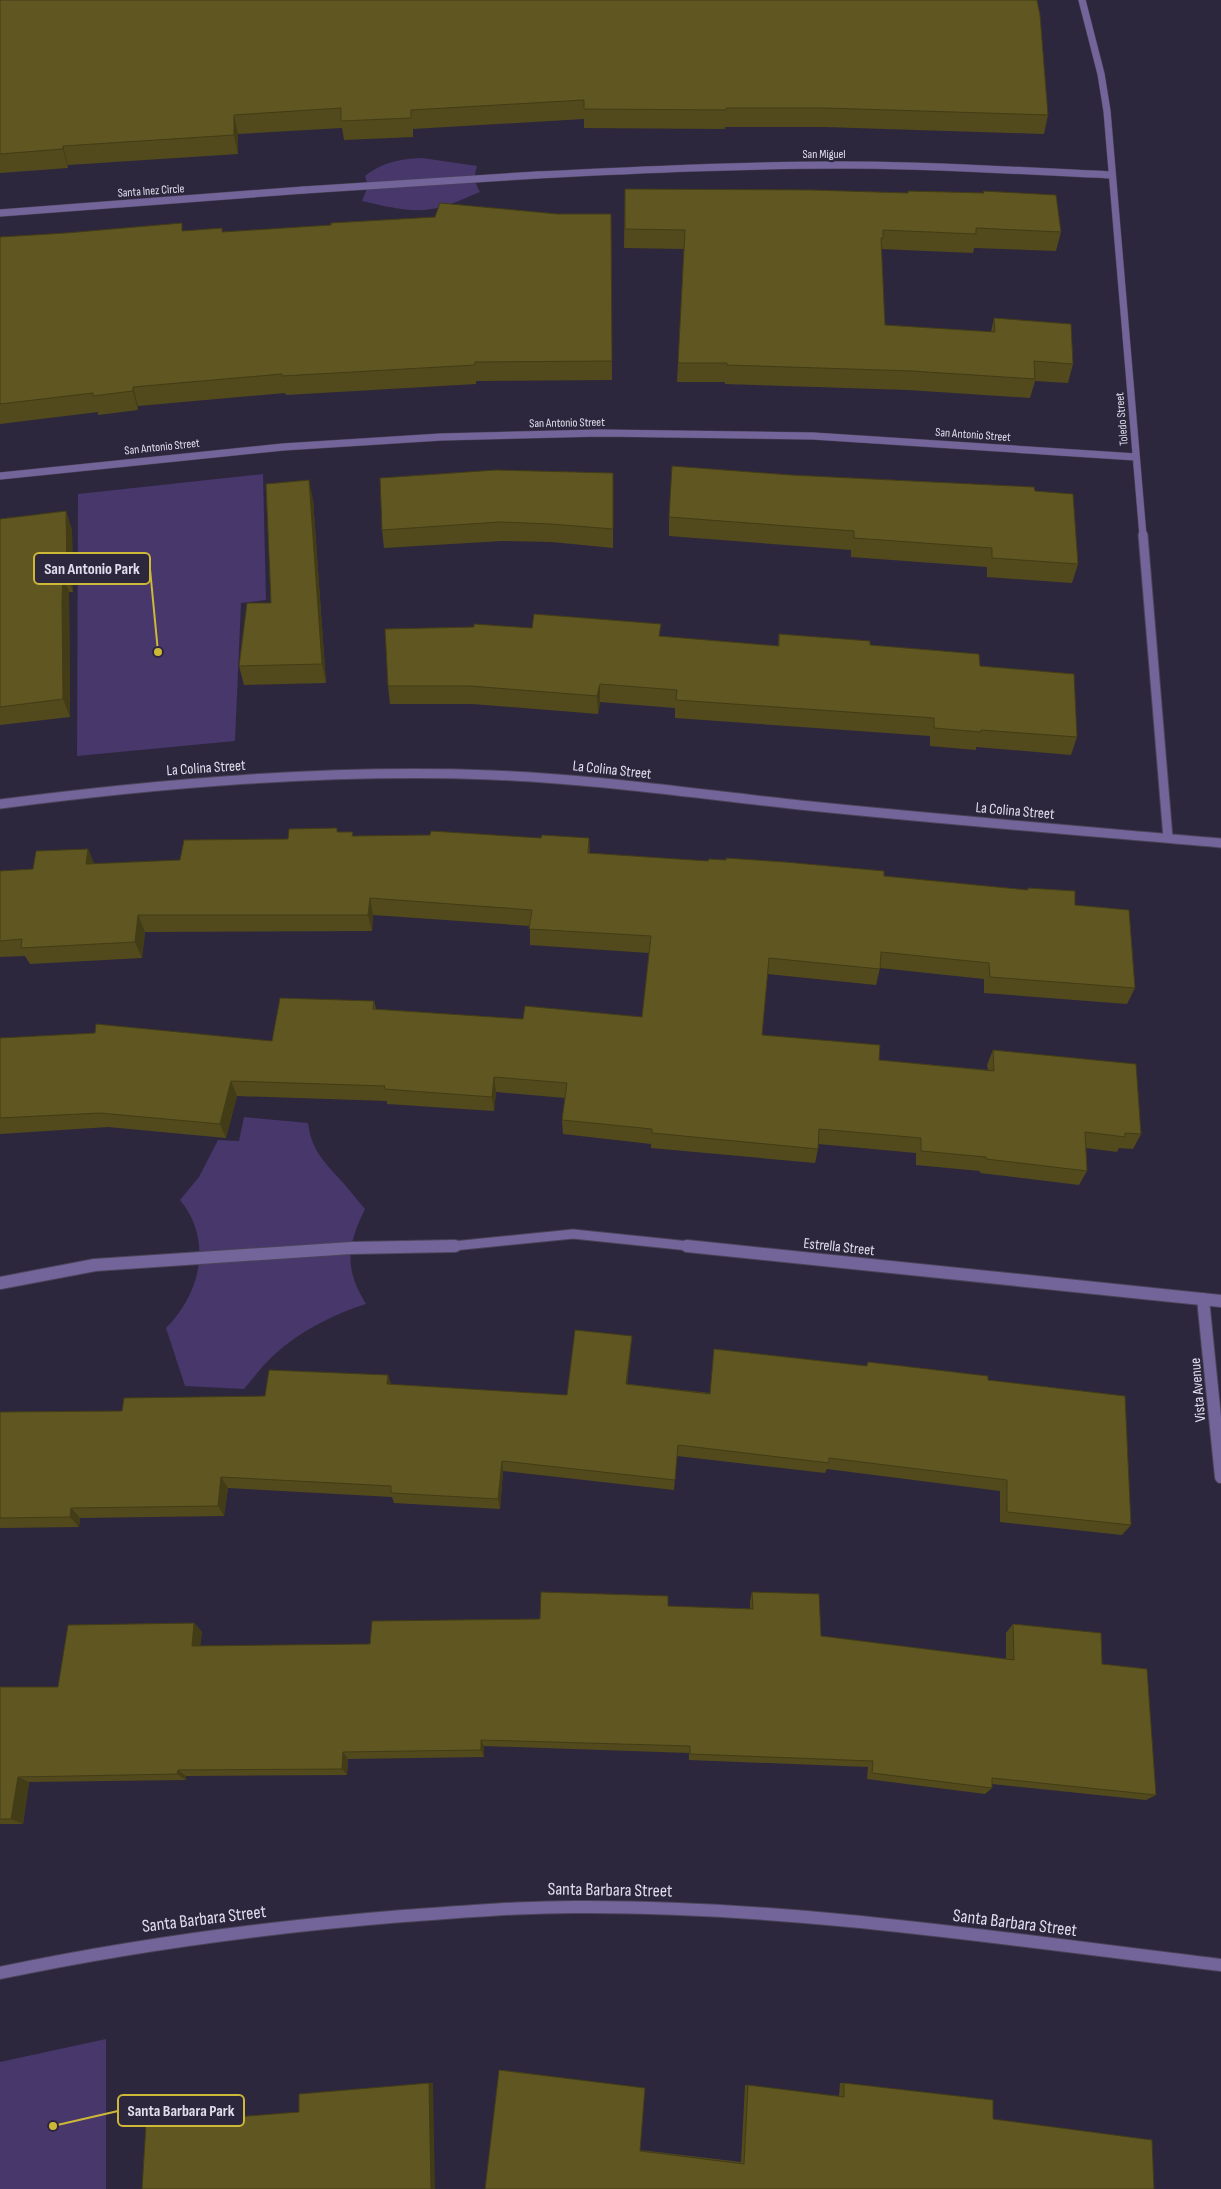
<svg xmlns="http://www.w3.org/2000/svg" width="1221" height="2189" viewBox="0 0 1221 2189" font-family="'Sofia Sans Condensed',sans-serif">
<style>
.green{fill:#47376b}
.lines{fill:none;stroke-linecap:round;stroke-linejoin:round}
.lane-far2-casing{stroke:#4a4459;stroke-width:8}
.lane-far1-casing{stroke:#4a4459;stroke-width:11}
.lane-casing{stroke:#4a4459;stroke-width:14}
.street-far2-casing{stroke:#4a4459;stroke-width:8}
.street-far1-casing{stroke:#4a4459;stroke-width:11}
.street-casing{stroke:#4a4459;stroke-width:14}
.lane-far2{stroke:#736499;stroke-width:7}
.lane-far1{stroke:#736499;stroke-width:9}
.lane{stroke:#736499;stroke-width:12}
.street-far2{stroke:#736499;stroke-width:7}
.street-far1{stroke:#736499;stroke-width:9}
.street{stroke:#736499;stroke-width:12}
.wall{fill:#524a1c}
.shaded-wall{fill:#423c17}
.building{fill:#5f5621;stroke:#423c17}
.labels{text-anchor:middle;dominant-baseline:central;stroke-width:4.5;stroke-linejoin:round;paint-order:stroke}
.far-street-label{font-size:12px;fill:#e0ddec;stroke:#2d273d}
.street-label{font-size:15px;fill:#e0ddec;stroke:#2d273d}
.near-street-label{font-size:18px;fill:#e0ddec;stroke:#2d273d}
.leader{fill:none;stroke:#ceb837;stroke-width:2}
.callout-dot{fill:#ceb837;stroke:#2d273d;stroke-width:2}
.callout{fill:#2d273d;stroke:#ceb837;stroke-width:2}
.callout-label{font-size:16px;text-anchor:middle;font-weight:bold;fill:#e0ddec}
</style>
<rect width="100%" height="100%" fill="#2d273d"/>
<path class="green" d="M422,158L477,166C474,176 474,182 480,192C465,198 449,206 432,209C409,213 384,206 362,201L368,186L365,176C383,162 400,159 422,158Z
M263,474L266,600L241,603L235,741L77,756L78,494Z
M244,1117L308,1123C312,1153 326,1163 345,1185C352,1193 358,1201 365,1209C347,1246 344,1268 366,1304C334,1314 300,1331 275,1354C264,1364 254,1377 244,1389L185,1386L166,1328C201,1293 213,1240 180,1200L199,1177L218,1140L239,1141Z
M106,2039V2189H0V2062Z"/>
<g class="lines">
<g class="lane-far2-casing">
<path id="lane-far2" d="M304,190L537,175"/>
</g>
<g class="lane-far1-casing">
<path id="lane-far1" d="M399,1247L453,1246"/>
</g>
<g class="lane-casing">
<path id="lane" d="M95,1265L351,1248L453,1246"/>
</g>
<g class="street-far2-casing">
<path id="street-far2" d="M1082,0L1101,74L1107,111L1143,536
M537,175C639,170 741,165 843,165C933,165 1023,171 1112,175
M0,213L304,190
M0,476L283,447L441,437L600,433L813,436L1136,457"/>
</g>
<g class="street-far1-casing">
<path id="street-far1" d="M1143,535L1168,838
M0,804C163,783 327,769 491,775C598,779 704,795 810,806C947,820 1084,831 1221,843
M453,1246L573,1234L699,1247"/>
</g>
<g class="street-casing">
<path id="street" d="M453,1246H455
M687,1246L1221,1301
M0,1283L95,1265
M1203,1299L1221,1477
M0,1973C133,1945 267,1927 403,1916C465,1912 526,1906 588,1907C800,1907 1011,1940 1221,1965"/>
</g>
<use href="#lane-far2" class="lane-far2"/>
<use href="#lane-far1" class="lane-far1"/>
<use href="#lane" class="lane"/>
<use href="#street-far2" class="street-far2"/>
<use href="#street-far1" class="street-far1"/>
<use href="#street" class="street"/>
</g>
<path class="wall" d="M0,0L1048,115L1044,134L824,127H725V129L584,128V119L413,129V137L344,140L342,128L238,134V154L68,165V168L0,173Z
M625,189L908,193V191L1061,232L1056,251L974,248L973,253L881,249L885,325L991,332L994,318L1073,364L1068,383L1035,381L1030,398L908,390L725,384V382H677L684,249L624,248Z
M558,214H611L612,380L476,381V384L286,395L285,393L138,406V410L98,415V412L0,424V237L184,231L223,232Z
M613,473V548L552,542L502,541L384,548L382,530Z
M791,475L1035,491L1078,564L1072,583L987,577V567L851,557V550L669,536V517Z
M313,499L326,683L244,685L239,666L271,603Z
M66,511L72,530L73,592H69L70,717L0,725V519Z
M532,628L660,637L778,646L779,634L870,645L980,666L1077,737L1071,755L976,747V750L930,746V736L675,718V708L600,702L598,714L472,704H390L388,686Z
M338,832H353V836L541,838H589L590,853L884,876L1027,890L1028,888L1075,905L1135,988L1127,1004L984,993V979L880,968L876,985L767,974L762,1035L879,1060L988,1070L987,1065L993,1050L1141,1134L1133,1149L1119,1148L1117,1152L1086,1148L1087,1171L1079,1185L980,1173V1171L916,1165V1153L818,1144V1149L815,1163L651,1148V1144L563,1134L562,1120L565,1098L496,1092L494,1111L387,1104V1101L237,1096L226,1138L108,1127L0,1134V1038L272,1041L374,1001L376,1009L523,1019L642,1017L649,953L530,945V926L373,915L372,931L145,932L142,958L30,964L25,956L0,957V871L33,869L88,849L94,864L180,860L288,839Z
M631,1348L627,1384L710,1393L714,1349L866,1366L868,1362L988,1380L1131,1525L1122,1535L1000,1522V1491L827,1469L825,1473L677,1456L674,1490L503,1471L500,1509L394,1503L392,1497L228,1488L224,1516L80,1518L79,1527L0,1528V1412L122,1411L265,1396L388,1375L391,1385L567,1395Z
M752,1592L821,1636L1006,1659V1633L1013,1624L1102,1664L1156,1795L1146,1800L992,1784V1788L985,1794L867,1779L868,1767L689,1760V1753L484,1746V1757L348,1759L347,1775L186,1776V1780L29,1782L23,1824H0V1687H58L194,1623L202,1632L200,1646L370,1644L540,1619L668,1606L750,1609V1601Z
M840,2083H844L993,2119L1154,2189H485L640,2150L741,2162L745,2085L839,2096Z"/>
<path class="shaded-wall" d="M234,115L238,134V154L234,135Z
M63,146L68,165V168L63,149Z
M133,387L138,406V410L133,391Z
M309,480L313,499L326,683L322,664Z
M66,511L72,530L73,592L67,574Z
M63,574L69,592L70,717L63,699L62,602Z
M600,684V702L598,714L597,696Z
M589,838L590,855L588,853Z
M88,849L95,865L86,864Z
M370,898L373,915L372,931L368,915Z
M138,915L145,932L142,958L135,942Z
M494,1077L496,1092L494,1111L492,1097Z
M231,1081L237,1096L226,1138L220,1124Z
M632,1336L631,1348L626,1396V1384Z
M388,1375L392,1387L387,1384Z
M502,1461L503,1471L500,1509L498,1499Z
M221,1477L228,1488L224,1516L218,1506Z
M71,1508L80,1518L79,1527L70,1517Z
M194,1623L202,1632L199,1654L192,1646Z
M481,1740L484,1746V1757L481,1750Z
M343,1752L348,1759L347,1775L342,1769Z
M178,1770L186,1776V1780L177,1774Z
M18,1777L29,1782L23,1824L11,1819Z
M429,2083H433L435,2189H431Z"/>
<path class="building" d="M0,0H1037L1040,15L1048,115L826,108H726V110L584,109V100L411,110V118L341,121V108L234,115V135L63,146V149L0,154Z
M625,189L812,190L908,193V191L984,193L983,191L1056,195L1061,232L976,228V234L883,230V238H881L885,325L995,332L994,318L1071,324L1073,364L1034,361L1035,379L912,371L727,365V363H678L685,230L625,229Z
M440,203L558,214H611L612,361L475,362V365L282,376V374L133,387V391L93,396V393L0,404V237L66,233L182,223V231L222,228V232L331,225V223L435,217Z
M672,466L791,475L1034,487L1035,491L1073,494L1078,564L992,558V548L854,538V531L669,517Z
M496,470L613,473V529L551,524L500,522L382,530L380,478Z
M309,480L322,664L239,666L247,603H271L266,484Z
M66,511L67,574H63L62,602L63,699L0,707V519Z
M534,614L661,624L659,636L779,646V634L870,641V645L979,654L980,666L1074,674L1077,737L981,730V732L934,728V718L676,700L677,690L600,684L597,696L470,686H388L385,629L474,627V624L532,628Z
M337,828V832H353L352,836L430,835L431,831L541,838L542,835L589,838L588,853L708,861L709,859L726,860V858L785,862L884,871V876L1028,890V888L1075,891V905L1129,910L1135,988L990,977L989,963L881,952L880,969L769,958L762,1035L880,1045L879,1060L994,1071L993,1050L1136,1064L1141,1134L1125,1133V1137L1085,1132L1087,1171L986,1159V1157L921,1151V1138L819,1129L818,1149L652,1133V1129L562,1120L567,1083L494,1077L492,1097L384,1089L385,1086L231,1081L220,1124L100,1113L0,1118V1038L95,1033L96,1024L272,1041L280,998L374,1001L373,1009L523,1019L525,1006L642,1017L651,936L529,929L532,910L370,898L368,915H138L135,942L21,948L22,939L0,941V871L33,869L36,851L88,849L86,864L180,860L184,840L288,839L289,829Z
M575,1330L632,1336L626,1384L710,1394L714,1349L867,1366L868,1362L988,1376V1380L1125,1396L1131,1525L1007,1512V1480L829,1458V1463L678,1445L675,1480L502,1461L498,1499L391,1493V1486L221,1477L218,1506L71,1508L70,1517L0,1518V1412L122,1411L124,1398L265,1396L269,1370L388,1375L387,1384L567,1395Z
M541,1592L668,1596V1606L753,1609L752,1592L819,1594L821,1636L1014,1660L1013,1624L1101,1633L1102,1664L1147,1669L1156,1795L992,1778V1788L872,1773L873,1761L690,1754V1746L481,1740V1750L343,1752L342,1769L178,1770L177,1774L18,1777L11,1819H0V1687H58L68,1625L194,1623L192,1646L370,1644L372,1621L540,1619Z
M499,2070L645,2088L640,2151L744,2164L748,2085L844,2097V2083L993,2100V2119L1152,2140L1154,2189H485Z
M429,2083L431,2189H142L146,2124L299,2112V2094Z"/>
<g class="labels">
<g class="far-street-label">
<text x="824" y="154">San Miguel</text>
<text transform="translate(151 191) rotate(-4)">Santa Inez Circle</text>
<text transform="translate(1122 419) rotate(-95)">Toledo Street</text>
<text transform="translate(567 423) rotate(-1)">San Antonio Street</text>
<text transform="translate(973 435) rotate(4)">San Antonio Street</text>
<text transform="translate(162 447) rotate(-6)">San Antonio Street</text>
</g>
<g class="street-label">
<text transform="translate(206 768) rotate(-4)">La Colina Street</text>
<text transform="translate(612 770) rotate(6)">La Colina Street</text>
<text transform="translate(1015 811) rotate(5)">La Colina Street</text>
<text transform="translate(839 1247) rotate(6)">Estrella Street</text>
<text transform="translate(1198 1390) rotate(-95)">Vista Avenue</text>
</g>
<g class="near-street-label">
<text transform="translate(610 1890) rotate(1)">Santa Barbara Street</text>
<text transform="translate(204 1919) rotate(-7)">Santa Barbara Street</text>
<text transform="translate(1015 1923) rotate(7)">Santa Barbara Street</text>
</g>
</g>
<path class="leader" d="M158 652L150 569M53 2126L118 2111"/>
<g class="callout-dot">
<circle cx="158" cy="652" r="5"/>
<circle cx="53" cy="2126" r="5"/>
</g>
<g class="callout">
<rect x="34" y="553" width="116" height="31" rx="5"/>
<rect x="118" y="2095" width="126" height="31" rx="5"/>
</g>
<g class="callout-label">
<text x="92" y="574">San Antonio Park</text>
<text x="181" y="2116">Santa Barbara Park</text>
</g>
</svg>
